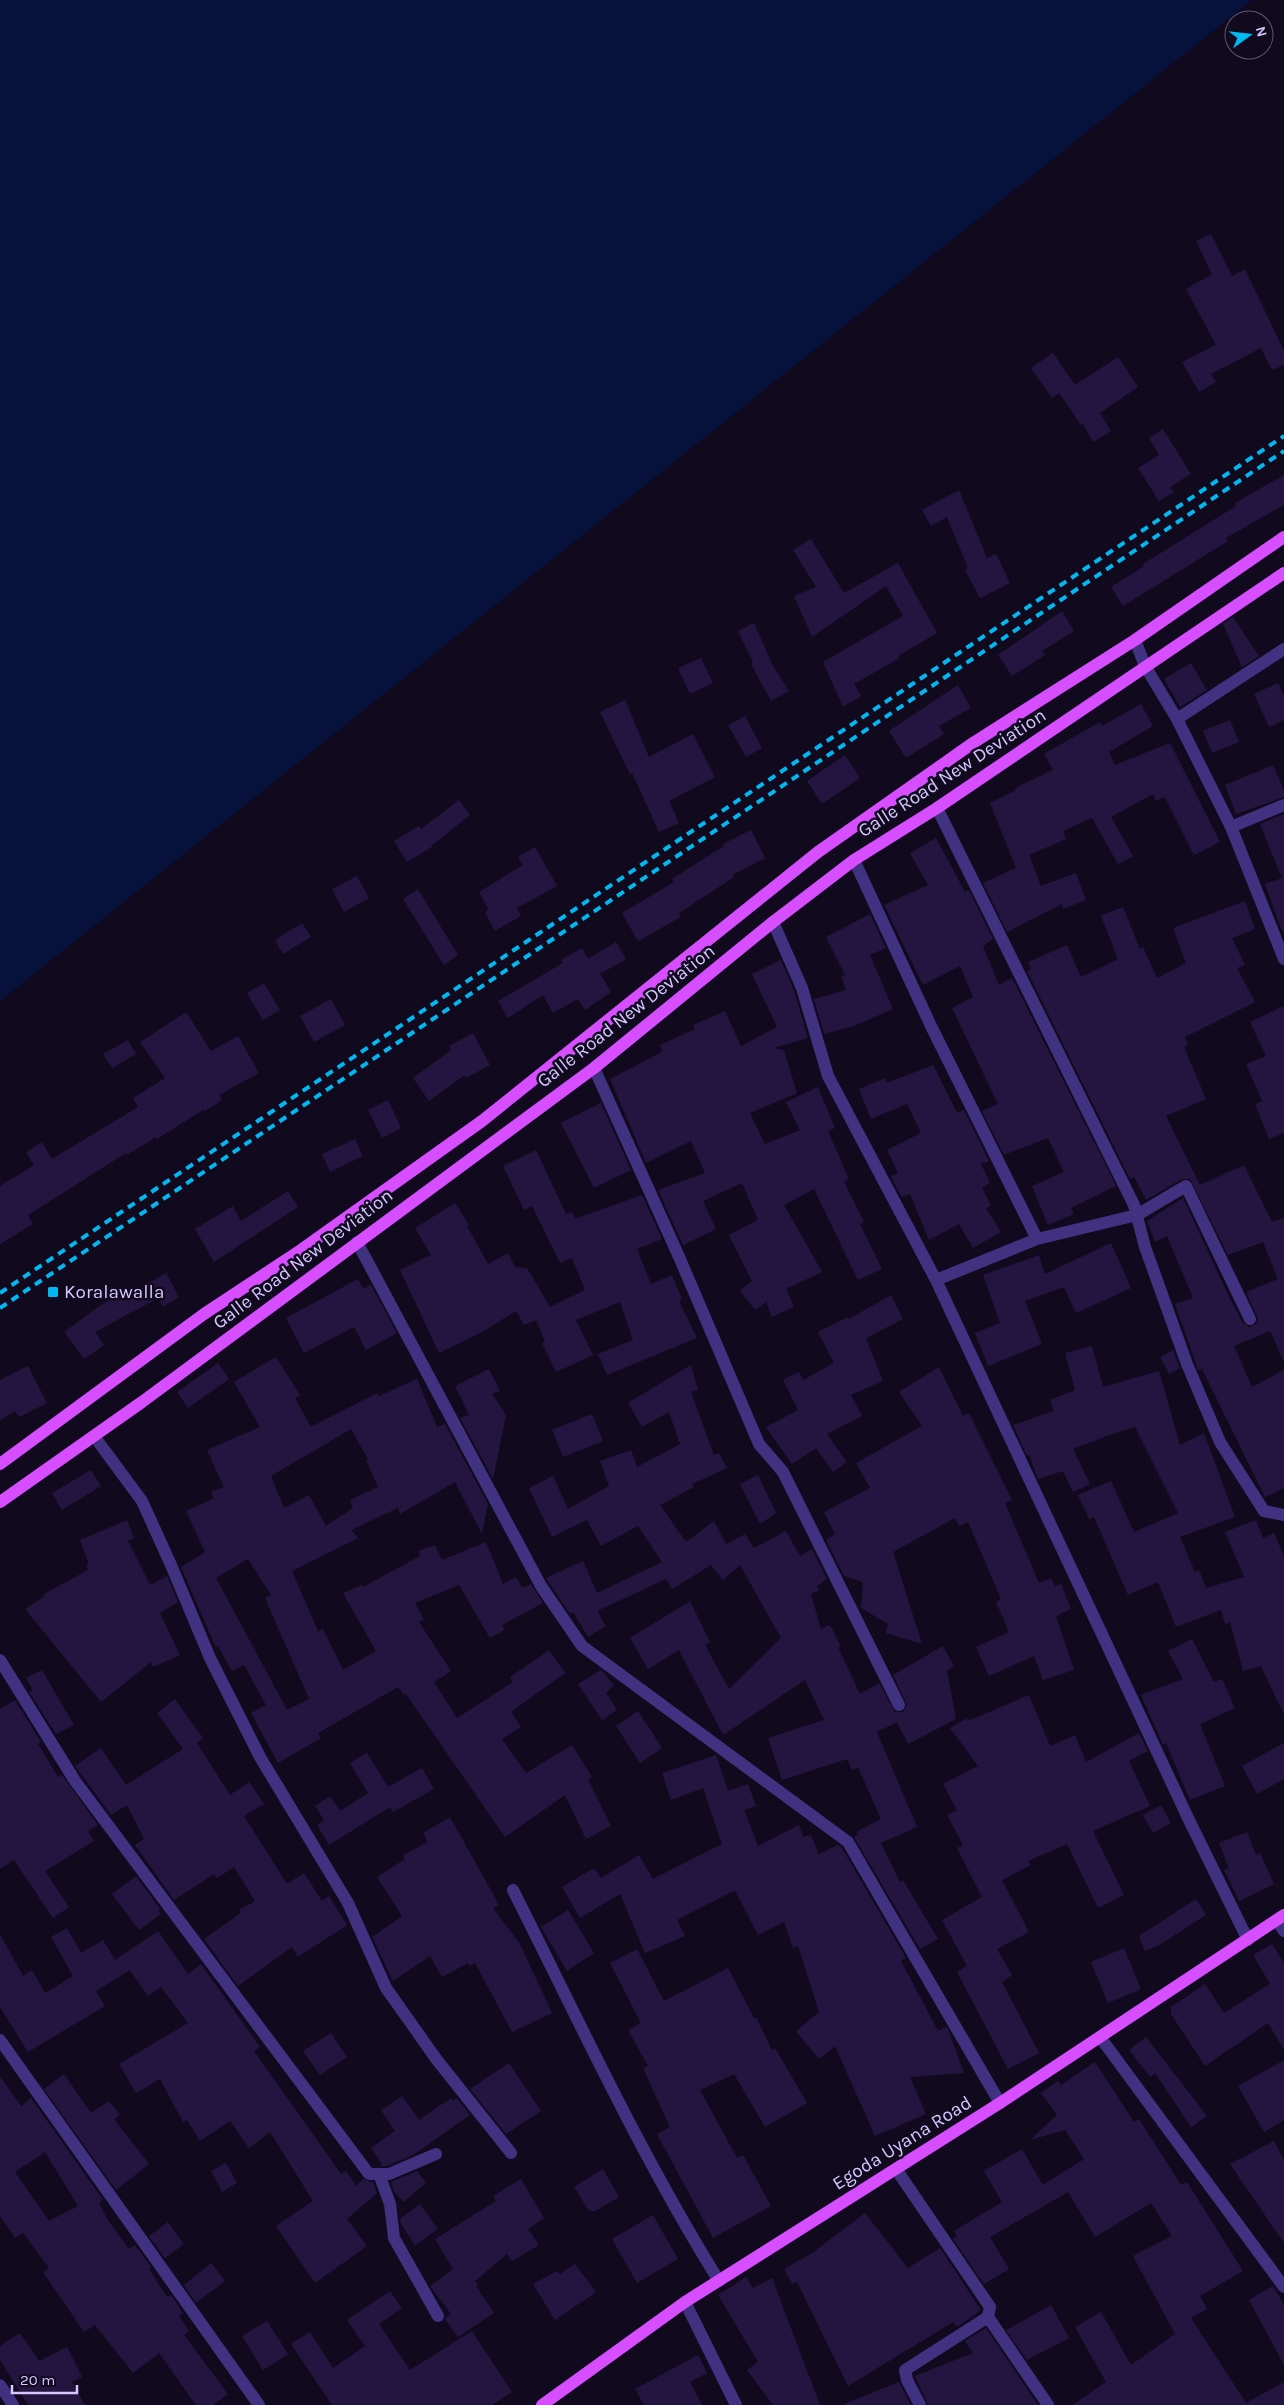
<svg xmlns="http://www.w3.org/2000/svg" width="1284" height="2405" viewBox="0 0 1284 2405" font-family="Karla,sans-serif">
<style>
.water{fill:#06123c}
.building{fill:#241540;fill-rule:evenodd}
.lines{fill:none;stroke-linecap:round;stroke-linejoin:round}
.street{stroke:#403280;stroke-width:12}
.primary{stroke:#d64eff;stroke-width:12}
.rail{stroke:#00b8f2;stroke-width:4;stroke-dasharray:8 6;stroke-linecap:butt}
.poi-dot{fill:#00b8f2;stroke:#110a1e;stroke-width:2}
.labels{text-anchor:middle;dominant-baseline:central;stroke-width:5;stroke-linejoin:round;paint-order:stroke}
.street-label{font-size:19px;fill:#d5c7ff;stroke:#110a1e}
.poi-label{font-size:19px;fill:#d5c7ff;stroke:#110a1e;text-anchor:start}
</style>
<rect width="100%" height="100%" fill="#110a1e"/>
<path class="water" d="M0,0H1252L0,1001Z"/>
<path class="building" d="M1211,234L1232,276L1245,269L1284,351V365L1272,370L1261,348L1211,374L1216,382L1199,392L1182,362L1216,345L1186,289L1212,274L1196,241Z
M1053,353L1075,385L1118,357L1138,387L1100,413L1111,431L1093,442L1083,424L1081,425L1059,393L1052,398L1031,368Z
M1163,429L1191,474L1170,487L1174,492L1159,501L1138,468L1159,455L1149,438Z
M1284,475V505L1226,538L1228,541L1123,606L1111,587L1144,566L1143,564L1236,506L1235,503Z
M959,490L987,558L996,554L1010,583L980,598L965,570L968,568L947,517L931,526L922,510Z
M811,539L844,593L898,563L937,633L898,656L900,658L854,684L861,696L843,707L823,662L903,616L886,586L812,637L794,596L816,587L793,550Z
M1062,611L1074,631L1042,651L1045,655L1012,676L998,655Z
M1233,617L1259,656L1242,667L1223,624Z
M754,623L773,666L789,691L771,701L751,664L753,662L738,631Z
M701,658L713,683L690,694L678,668Z
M1191,663L1207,690L1180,707L1164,679Z
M1278,683L1284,696V720L1269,727L1254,694Z
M958,685L971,708L939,726L944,734L906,758L889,731Z
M625,700L649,757L693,734L715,777L669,801L679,823L659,832L632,773L630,774L600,712Z
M1141,704L1153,726L1109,752L1115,765L1170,743L1220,842L1194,855L1165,797L1156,801L1153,794L1111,817L1133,856L1118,864L1092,818L1063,831L1066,839L1029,855L1041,886L1076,873L1086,900L1063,909L1062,904L1007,932L983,883L1016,868L990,803L1016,790L1015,788L1053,770L1044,754L1100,722L1102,726Z
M745,716L762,748L746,757L728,725Z
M1230,720L1239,742L1212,753L1203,731Z
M845,755L860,778L822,804L807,781Z
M1273,765L1284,790V797L1236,814L1225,785Z
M459,800L470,815L431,846L432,847L407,862L394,841L419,826L421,829Z
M1284,814V931H1282L1265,884L1282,878L1260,824Z
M751,830L765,858L732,875L734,877L679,913L681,917L638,941L622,913L674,882L672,879L724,846L723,844Z
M936,838L965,892L969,890L993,939L983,946L999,985L1012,978L1116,1186L1071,1208L1074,1214L1048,1225L1032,1186L1064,1172L1048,1138L1004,1155L982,1111L998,1104L952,1008L973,997L960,966L923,985L884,905L928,885L910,853Z
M535,847L557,886L517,908L521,916L495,931L485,912L489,910L479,892L523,865L518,857Z
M357,876L369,898L344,912L332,889Z
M418,889L458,955L444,965L403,899Z
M1245,901L1255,929L1232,938L1245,965L1237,968L1255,1002L1185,1037L1188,1045L1184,1047L1206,1099L1166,1116L1200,1185L1244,1165L1272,1222L1284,1218V1362L1270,1331L1234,1346L1252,1387L1284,1370V1488L1265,1497L1202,1369L1198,1370L1195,1361L1175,1304L1193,1298L1167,1236L1155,1242L1147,1221L1183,1198L1230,1299L1243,1323L1249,1327L1256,1324L1258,1319L1246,1292L1278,1279L1263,1242L1228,1255L1190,1179H1182L1146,1200L1134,1177L1130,1179L1027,971L1031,969L1028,962L1067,945L1081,977L1118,959L1101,916L1123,907L1140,949L1143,947L1157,978L1186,963L1173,928Z
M870,914L886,948L870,955L893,1009L854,1026L824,1034L814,999L846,990L841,976L845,975L826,937Z
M302,923L311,937L283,954L275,940Z
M616,942L626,959L600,974L611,992L585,1010L578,999L553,1013L543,995L508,1018L498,1001L563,963L561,960L582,948L588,959Z
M781,960L794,991L808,1038L773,1048L784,1050L797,1093L750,1113L765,1144L800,1130L786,1102L818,1087L835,1128L828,1131L849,1179L844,1182L864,1222L860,1224L882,1269L858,1280L814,1189L784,1205L822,1272L786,1289L794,1307L772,1317L766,1302L755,1310L740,1291L752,1281L729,1235L758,1220L742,1183L703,1201L716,1229L683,1245L658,1190L705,1173L691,1141L646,1163L610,1079L662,1052L660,1045L695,1029L693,1025L725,1011L741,1046L777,1027L752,974Z
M264,983L280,1010L263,1020L247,993Z
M331,999L345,1025L314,1042L300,1016Z
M1284,1006V1133L1269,1139L1255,1104L1262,1101L1246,1064L1266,1056L1250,1022Z
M186,1012L211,1051L238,1036L259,1073L219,1095L222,1100L205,1111L203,1110L157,1139L156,1137L127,1155L126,1153L28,1215L33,1224L0,1244V1186L34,1165L26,1152L42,1142L52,1159L138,1107L133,1098L165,1078L140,1042Z
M473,1033L490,1065L466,1078L465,1075L429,1101L413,1078L451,1050L449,1046Z
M128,1040L136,1054L112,1068L103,1054Z
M933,1065L957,1113L964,1110L989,1161L981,1164L990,1183L982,1188L991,1206L986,1208L1001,1232L973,1248L959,1224L929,1240L910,1194L902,1197L897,1189L891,1176L898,1173L887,1150L921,1133L907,1104L871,1119L859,1089L885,1078L887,1083Z
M388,1100L401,1128L382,1138L368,1110Z
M601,1103L631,1170L594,1188L561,1123Z
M355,1139L363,1156L330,1172L322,1154Z
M536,1150L566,1214L572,1212L575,1219L642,1195L662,1239L637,1249L651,1284L672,1275L682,1299L679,1301L697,1338L607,1375L598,1354L633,1340L620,1302L576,1320L593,1355L556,1372L542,1343L545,1341L536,1320L524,1325L516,1311L482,1332L439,1353L400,1270L431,1255L415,1228L455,1203L469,1225L467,1226L488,1264L508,1253L515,1267L527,1268L550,1307L585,1290L572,1258L560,1263L532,1206L524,1210L503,1166Z
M288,1191L298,1207L214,1262L195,1229L233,1206L241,1221Z
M1111,1243L1131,1288L1076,1313L1064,1287L1025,1301L1042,1344L988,1366L975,1333L1000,1323L983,1275L1039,1255L1045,1274Z
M166,1273L179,1297L163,1307L158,1298L95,1332L104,1345L84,1359L64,1332L104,1303L125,1292L127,1295Z
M358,1279L363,1289L371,1285L397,1333L366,1350L354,1327L304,1353L286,1318Z
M891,1295L903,1319L866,1338L883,1381L851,1395L862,1416L827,1434L847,1462L833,1472L816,1448L792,1464L766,1427L798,1410L783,1380L799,1372L803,1380L834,1363L818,1332L848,1317L849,1319Z
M1092,1346L1103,1387L1159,1371L1180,1445L1204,1433L1235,1517L1180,1537L1195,1572L1199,1570L1206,1588L1244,1577L1225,1532L1256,1520L1263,1538L1274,1533L1284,1556V1715L1261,1666L1243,1671L1230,1622L1225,1624L1221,1610L1176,1627L1158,1582L1128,1595L1094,1517L1089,1519L1078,1495L1111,1481L1134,1532L1178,1513L1135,1427L1112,1434L1073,1449L1090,1484L1073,1492L1063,1471L1038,1479L1029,1455L1027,1456L1013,1425L1054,1411L1050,1400L1075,1390L1065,1353Z
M1173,1350L1180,1368L1169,1374L1160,1357Z
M276,1357L300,1395L295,1398L311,1427L377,1393L379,1396L417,1379L437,1427L445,1424L488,1504L482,1534L455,1482L400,1514L398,1508L351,1530L358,1538L292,1571L318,1631L323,1629L343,1670L376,1651L343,1593L362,1585L363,1587L420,1556L418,1551L435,1545L442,1560L486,1542L503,1584L516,1577L522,1588L531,1584L543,1603L502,1625L505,1630L490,1638L459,1585L415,1603L424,1620L419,1622L451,1671L434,1682L457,1718L513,1682L510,1677L549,1650L565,1673L511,1712L521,1727L502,1739L526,1773L572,1745L592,1777L588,1779L611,1826L586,1839L565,1795L505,1837L406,1694L404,1695L398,1687L318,1733L321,1738L278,1763L251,1713L266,1705L244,1665L232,1671L218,1646L216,1648L181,1567L205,1552L186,1511L214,1498L211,1492L224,1487L207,1450L260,1427L234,1382ZM351,1429L368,1459L366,1460L378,1487L350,1500L353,1508L326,1526L309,1495L284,1508L271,1476ZM248,1559L271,1595L265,1598L309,1699L287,1710L216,1578Z
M218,1363L229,1379L188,1408L177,1392Z
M691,1365L698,1390L691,1392L714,1455L719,1453L727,1468L692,1484L694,1487L660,1505L686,1542L714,1521L726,1544L745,1534L754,1548L786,1531L800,1556L812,1549L827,1579L817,1586L819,1590L811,1594L821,1629L830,1625L841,1647H838L860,1694L879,1683L895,1712H903L907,1705L893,1675L943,1646L954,1666L947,1671L956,1719L908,1744L897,1722L877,1732L917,1827L881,1843L900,1882L903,1880L938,1939L920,1949L854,1837L858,1835L856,1832L881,1819L858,1767L852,1770L847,1759L782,1780L768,1738L824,1720L805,1680L723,1735L679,1650L648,1669L630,1638L690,1601L710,1642L705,1645L729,1689L781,1638L740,1565L723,1580L711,1565L672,1589L666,1579L597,1611L606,1626L588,1637L573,1612L570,1614L546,1578L583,1561L597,1593L662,1562L638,1526L601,1546L587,1520L552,1537L529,1488L553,1476L568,1509L609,1486L600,1461L631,1450L637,1467L680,1444L669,1412L642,1427L628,1403Z
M28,1366L47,1403L19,1417L15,1411L0,1420V1380Z
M939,1367L963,1416L969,1413L1012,1500L1005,1503L1039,1583L1051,1578L1055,1586L1061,1584L1071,1609L1056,1616L1074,1670L1043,1680L1034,1656L989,1676L976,1647L1009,1632L996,1602L1001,1599L968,1522L959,1526L955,1518L893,1552L922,1644L886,1633L888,1624L861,1608L863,1582L844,1576L826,1540L835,1534L824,1512L870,1488L856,1463L922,1426L899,1392Z
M489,1369L500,1391L492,1394L506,1415L493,1479L460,1418L469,1415L455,1386Z
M592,1414L603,1441L563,1457L552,1430Z
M91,1470L101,1486L62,1510L52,1493Z
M758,1475L776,1513L760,1524L740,1484Z
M127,1520L134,1538L128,1541L150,1585L167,1576L178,1602L160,1613L180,1655L153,1667L151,1662L101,1702L25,1609L45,1596L44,1594L88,1570L86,1565L89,1564L80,1540Z
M1192,1639L1214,1682L1222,1679L1235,1708L1200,1724L1225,1786L1190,1800L1166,1743L1163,1745L1141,1695L1183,1679L1168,1651Z
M42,1670L74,1725L56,1734L29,1692L33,1690L26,1678Z
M601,1670L614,1685L606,1693L617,1710L602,1720L578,1684Z
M1029,1695L1050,1746L1075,1735L1086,1762L1139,1733L1148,1751L1129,1761L1150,1806L1093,1831L1124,1895L1098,1908L1067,1844L1028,1861L1031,1865L1002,1880L1029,1932L997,1949L1012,1975L1002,1982L1039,2053L1008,2069L957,1972L967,1966L942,1920L982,1897L957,1848L963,1845L947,1815L957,1810L943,1784L978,1766L950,1728L967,1718L968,1721Z
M175,1699L203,1738L197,1743L230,1795L249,1782L264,1804L244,1816L287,1884L304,1873L322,1901L329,1896L347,1925L298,1957L292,1947L238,1986L204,1939L241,1913L239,1910L255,1901L234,1867L217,1878L214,1874L174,1900L135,1845L144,1839L127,1805L111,1815L75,1766L101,1748L126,1785L183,1749L157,1713Z
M15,1700L41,1742L38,1744L58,1777L62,1775L98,1825L88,1831L94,1841L45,1871L69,1907L53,1918L14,1860L0,1869V1709Z
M638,1711L662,1748L640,1763L616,1726Z
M1284,1743V1779L1257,1794L1242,1766Z
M367,1753L388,1787L422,1768L434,1789L393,1812L390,1807L329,1845L317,1825L324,1820L315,1806L330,1796L340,1811L368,1793L350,1763Z
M716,1755L728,1791L748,1784L756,1806L744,1810L758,1846L799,1825L803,1837L811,1835L819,1854L838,1845L842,1848L906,1958L901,1961L938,2031L946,2027L948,2029L964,2073L910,2077L926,2114L875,2136L835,2046L819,2059L796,2031L819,2012L798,1946L793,1948L784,1922L758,1935L735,1890L677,1920L685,1936L645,1953L620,1894L580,1918L562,1887L594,1868L601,1878L639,1855L653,1879L722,1844L703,1788L671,1800L662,1773Z
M1161,1805L1171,1823L1153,1833L1143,1815Z
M450,1817L499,1905L493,1908L520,1944L552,2013L512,2032L475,1963L469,1966L468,1963L442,1977L430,1956L393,1981L372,1937L402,1916L377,1877L405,1859L403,1855L428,1842L423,1833Z
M1247,1832L1256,1855L1260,1853L1274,1884L1239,1901L1224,1870L1229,1868L1219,1843Z
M136,1876L160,1909L158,1910L161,1914L139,1930L112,1894Z
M1196,1899L1206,1915L1159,1945L1145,1951L1139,1936Z
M568,1910L594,1953L567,1971L541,1927Z
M67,1928L81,1953L103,1940L115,1960L158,1931L188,1974L201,1964L260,2047L254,2051L341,2174L346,2171L356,2186L363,2179L373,2182L377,2193L347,2219L367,2246L315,2283L276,2226L313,2201L270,2132L249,2148L230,2121L200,2141L187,2120L183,2122L160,2079L136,2093L119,2064L188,2023L161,1987L148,1996L130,1970L96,1991L105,2006L28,2052L0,2007V1934L23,1976L32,1970L45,1993L73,1976L51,1937Z
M1272,1944L1284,1963V2050L1268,2023L1205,2066L1171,2014V2007L1205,1984L1224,2013L1270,1984L1253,1955Z
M1124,1948L1141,1989L1108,2003L1091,1962Z
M637,1949L664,2001L728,1968L754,2018L756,2017L772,2050L775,2048L807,2103L765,2127L734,2074L700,2090L737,2158L743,2155L771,2206L713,2238L657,2134L670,2127L643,2068L648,2066L628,2030L641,2023L610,1963Z
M331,2033L347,2057L320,2075L303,2051Z
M1146,2037L1207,2116L1191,2127L1155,2073L1150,2077L1129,2050Z
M1284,2060V2120L1264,2132L1238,2086Z
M1095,2062L1134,2122L1139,2119L1181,2185L1187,2182L1243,2271L1200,2296L1207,2309L1191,2318L1246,2403L1284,2382V2405H1073L1106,2382L1075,2327L1101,2312L1131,2365L1175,2334L1133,2256L1172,2236L1151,2203L1095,2237L1068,2192L990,2237L1009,2269L984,2284L953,2239L957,2236L954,2231L1002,2202L984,2171L1022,2149L1043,2185L1084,2159L1065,2130L1030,2140L1057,2115L1041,2093L1058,2081L1061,2085Z
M509,2063L541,2111L506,2134L470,2089Z
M64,2074L91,2113L109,2101L120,2115L114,2119L149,2164L116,2190L44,2089Z
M0,2076L21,2106L31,2098L103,2200L99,2203L107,2219L129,2249L135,2245L151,2267L149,2269L167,2297L171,2295L183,2313L179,2316L189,2331L184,2335L228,2394L213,2405H196L159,2353L133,2373L95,2325L84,2332L43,2272L49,2268L23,2233L15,2238L0,2216ZM45,2152L78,2206L49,2221L15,2172Z
M402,2096L419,2120L451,2098L453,2101L457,2098L470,2115L413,2155L387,2166H379L382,2164L371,2148L395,2131L381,2110Z
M1274,2141L1284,2160V2243L1230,2164Z
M226,2163L237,2183L222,2192L211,2171Z
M603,2169L619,2197L595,2211H589L574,2187Z
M417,2171L426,2183L403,2202L394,2191L391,2182Z
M521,2179L544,2218L528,2229L539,2245L512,2261L507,2254L475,2281L478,2285L476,2286L494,2313L458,2337L445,2319L451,2314L430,2286L453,2269L435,2239L496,2201L493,2196Z
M420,2204L438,2229L415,2245L401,2224L400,2219Z
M865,2213L908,2268L940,2248L981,2310L957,2327L953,2322L848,2386L797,2282L792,2284L784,2269L812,2253Z
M653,2215L678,2259L637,2283L612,2239Z
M168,2222L184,2244L165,2258L149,2236Z
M211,2263L225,2281L196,2303L184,2285Z
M575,2264L596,2292L555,2320L533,2284L557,2271L560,2274Z
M746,2277L753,2288L772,2278L820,2405H773L747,2370L758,2362L718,2295Z
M1273,2286L1284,2305V2365L1249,2300Z
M390,2291L402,2308L379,2324L410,2370L472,2331L512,2392L492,2405H332L291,2344L310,2332L333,2368L365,2346L347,2320Z
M1051,2305L1069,2338L1027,2360L1006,2330Z
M267,2321L288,2354L263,2370L242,2336Z
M986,2328L1038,2405H928L915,2376L973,2353L965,2341Z
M20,2333L39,2361L67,2347L82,2377L72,2382L85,2405H28L0,2360V2346Z
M698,2355L707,2373L690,2382L702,2405H644L635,2389Z
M899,2382L911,2405H845L844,2404Z"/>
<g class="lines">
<path class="street" d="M1135,640L1145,666L1177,719L1231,827L1284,959
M1177,719L1284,649
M937,808L1134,1205L1145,1247L1187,1364L1220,1442L1264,1511L1284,1515
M1231,827L1284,805
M854,860L931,1026L1037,1239
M773,922L802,988L828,1076L936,1280L1189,1820L1248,1940
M594,1068L680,1259L759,1444L783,1472L899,1705
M357,1242L541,1586L582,1646L848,1842L1000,2103
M936,1280L1037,1239L1137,1215L1186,1186L1250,1319
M94,1436L142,1501L171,1565L210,1658L260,1757L348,1903L386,1988L437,2060L511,2153
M0,1660L75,1781L369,2174H389L436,2154
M513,1890C579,2021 641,2156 719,2281
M1277,1921L1284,1931
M1100,2037L1284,2287
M0,2040L259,2405
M896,2169L990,2307L988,2317L905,2370L907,2380L920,2405
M379,2174L390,2204L394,2238L438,2316
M685,2302L736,2405
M988,2317L1048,2405
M0,2385L13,2405"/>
<path class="primary" d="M0,1464L204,1314L301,1250L482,1121L818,852L973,743L1135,640L1284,537
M0,1502L142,1402L594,1068L773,922L854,860L937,808L1284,573
M542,2405L685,2302L1000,2103L1284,1915"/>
<path class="rail" d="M0,1293L1284,436
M0,1308L1284,451"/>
</g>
<rect class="poi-dot" x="47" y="1286" width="12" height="12" rx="2.5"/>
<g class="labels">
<g class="street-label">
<text transform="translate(952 773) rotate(-33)">Galle Road New Deviation</text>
<text transform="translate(626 1016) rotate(-38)">Galle Road New Deviation</text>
<text transform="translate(303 1259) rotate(-37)">Galle Road New Deviation</text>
<text transform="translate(902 2143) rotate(-32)">Egoda Uyana Road</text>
</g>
<g class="poi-label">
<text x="64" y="1292">Koralawalla</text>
</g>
</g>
<g transform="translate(1249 35) rotate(75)"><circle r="24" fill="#110a1e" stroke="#5f5678"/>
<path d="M0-4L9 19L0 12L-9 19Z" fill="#00b8f2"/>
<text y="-8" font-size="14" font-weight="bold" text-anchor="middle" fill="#d5c7ff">N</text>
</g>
<path d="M12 2385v8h65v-8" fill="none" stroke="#d5c7ff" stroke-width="2.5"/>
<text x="20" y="2385" font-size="15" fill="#d5c7ff" stroke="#110a1e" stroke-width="4" paint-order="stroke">20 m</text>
</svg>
